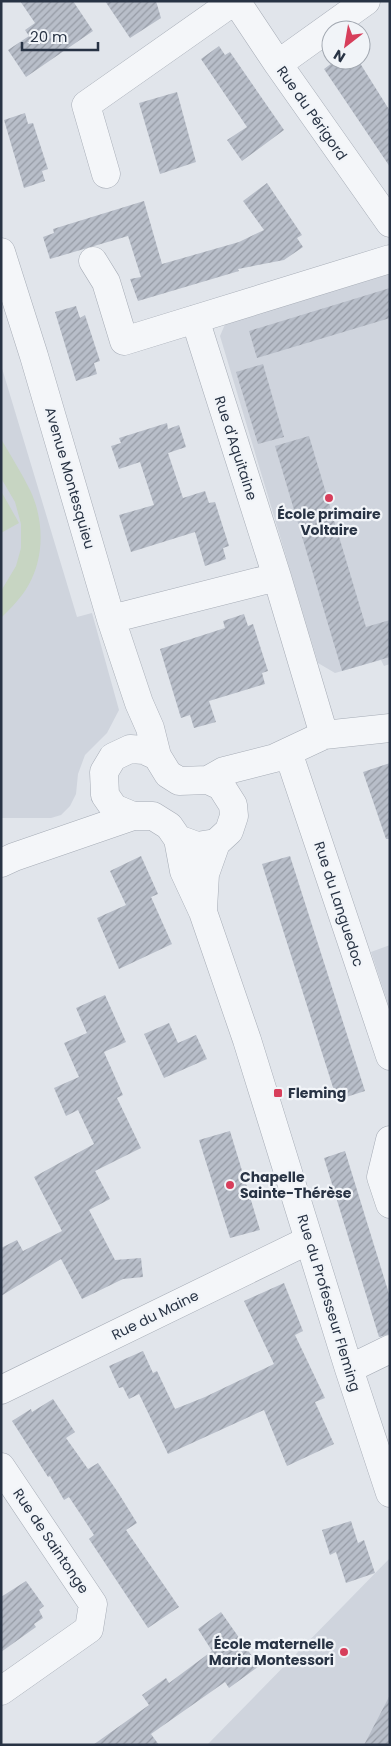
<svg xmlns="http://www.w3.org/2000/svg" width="391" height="1746" viewBox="0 0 391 1746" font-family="Poppins,sans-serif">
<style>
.built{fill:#cfd4dd}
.green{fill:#c7d5c2}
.building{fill:url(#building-hatch)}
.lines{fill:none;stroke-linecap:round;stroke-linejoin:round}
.minor-casing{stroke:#a6acb6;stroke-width:29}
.minor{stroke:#f4f6f9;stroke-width:28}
.poi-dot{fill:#d73e5b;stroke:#f1f4f8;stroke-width:2}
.labels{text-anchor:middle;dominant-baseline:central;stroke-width:4.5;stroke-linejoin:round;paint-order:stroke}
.street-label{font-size:14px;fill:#283344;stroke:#f1f4f8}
.poi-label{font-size:14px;font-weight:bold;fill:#283344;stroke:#f1f4f8;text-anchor:start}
</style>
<defs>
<pattern id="building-hatch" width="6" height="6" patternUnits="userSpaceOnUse" patternTransform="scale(1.25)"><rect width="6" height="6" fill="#b8bec9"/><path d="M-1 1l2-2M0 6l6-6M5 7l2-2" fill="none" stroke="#969ba5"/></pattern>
</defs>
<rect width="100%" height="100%" fill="#e1e5eb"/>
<path class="built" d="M390,274V664L384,666L381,660L335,673L318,663L220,336L226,322Z
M1,365L77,617L92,613L119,710L107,733L85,755L78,774L76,794L70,806L61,815L51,818H1Z
M390,945V1010L371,952Z
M390,1558V1745H207Z"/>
<path class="green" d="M1,439C11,456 21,472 30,490C44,519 45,557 28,586C21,598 11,608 1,618V591L16,566L21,548V524L15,502L1,478Z
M1,491L19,523L1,533Z"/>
<path class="building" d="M20,1H73L93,31L26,77L8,50L29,36L25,30L35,23Z
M105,1H156L161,18L130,38Z
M219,46L225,55L230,52L284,130L242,161L227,140L247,127L201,59Z
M336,60H358L390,111V167L324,69Z
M177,92L196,162L160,174L139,103Z
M25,113L28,124L33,123L48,169L42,171L45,181L24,188L4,120Z
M267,183L302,235L297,238L303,247L284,260L238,269L239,271L138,301L130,279L141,277L128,236L50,259L43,237L54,233L53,229L144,201L162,264L239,242L264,230L243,201Z
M390,288V318L257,358L249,331Z
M76,306L80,318L85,315L100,361L94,363L97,374L76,381L55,312Z
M263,364L284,437L258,444L236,372Z
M167,423L168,429L179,425L186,447L168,453L183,498L205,491L209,503L215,502L229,546L223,548L226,559L205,566L195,532L131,552L119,515L154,505L140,462L119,469L111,446L121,443L119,438Z
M309,436L366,627L390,620V657L342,671L275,446Z
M244,614L248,626L253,624L268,671L262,673L265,684L209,701L216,722L194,728L190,715L181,718L160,649L225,628L223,621Z
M390,763V839H386L363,772Z
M141,856L158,894L151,897L172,944L119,969L97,918L126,905L110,871Z
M290,856L365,1091L337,1100L262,864Z
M105,995L126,1042L104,1052L123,1095L117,1098L141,1148L95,1171L110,1199L89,1210L115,1260L141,1258L143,1277L123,1279L82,1299L61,1259L1,1296V1248L17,1240L23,1251L62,1231L34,1177L94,1144L78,1110L66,1116L54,1088L79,1077L64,1043L87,1033L76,1008Z
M169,1023L178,1043L196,1035L207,1059L164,1078L144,1034Z
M230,1131L260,1230L230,1238L199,1140Z
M345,1151L390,1297V1334L379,1337L324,1158Z
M284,1283L303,1331L295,1335L325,1398L315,1402L334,1444L287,1466L264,1410L168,1454L139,1394L129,1399L123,1387L119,1388L109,1366L143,1351L153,1373L157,1371L175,1409L205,1397L274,1364L244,1301Z
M53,1399L75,1432L66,1438L88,1469L98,1463L119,1494L137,1523L126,1530L179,1607L148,1628L89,1539L94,1535L83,1518L69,1497L64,1500L50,1476L48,1477L12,1421L31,1409L32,1412Z
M351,1521L358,1543L364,1540L375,1573L346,1583L336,1552L330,1555L322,1530Z
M26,1581L44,1606L39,1610L43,1618L34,1624L36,1627L1,1652V1597Z
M221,1612L259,1666L229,1688L225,1682L151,1734L159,1745H93L149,1705L142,1695L166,1678L169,1683L212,1651L198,1629Z
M390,1695V1745H364Z"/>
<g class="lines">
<g class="minor-casing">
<path id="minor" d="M236,1L278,64L390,223
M278,64L366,1
M106,174L86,105L234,1
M1,252L34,356L111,619L139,703L150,728L157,756
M93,261L106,282L124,341L390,259
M195,319L277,577L324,735
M111,619L277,577
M130,749L144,750L157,756L168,774L179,781L208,780L221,786L233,805L234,816L229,831L216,843L197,846L178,839L169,826L153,816H133L114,808L105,795L104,772L113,757Z
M288,752L390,1056
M208,780L224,771L275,758L324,735L390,728
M178,839L184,871L203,912L247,1040L349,1369L390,1493
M1,863L14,857L133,816
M203,909L205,874L216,843
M390,1140L381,1177L390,1204
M349,1369L390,1349
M1,1390L309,1240
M1,1467L93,1604L89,1629L1,1691"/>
</g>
<use href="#minor" class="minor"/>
</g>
<g class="poi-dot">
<circle cx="329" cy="498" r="5"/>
<rect x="273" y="1088" width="10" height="10" rx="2.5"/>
<circle cx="230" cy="1185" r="5"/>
<circle cx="344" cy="1652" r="5"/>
</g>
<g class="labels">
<g class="street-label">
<text transform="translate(312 113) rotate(55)">Rue du Périgord</text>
<text transform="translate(236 448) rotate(72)">Rue d'Aquitaine</text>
<text transform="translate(70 478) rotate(74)">Avenue Montesquieu</text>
<text transform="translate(339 904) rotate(72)">Rue du Languedoc</text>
<text transform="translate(329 1303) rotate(73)">Rue du Professeur Fleming</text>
<text transform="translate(155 1315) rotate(-26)">Rue du Maine</text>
<text transform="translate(51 1541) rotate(56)">Rue de Saintonge</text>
</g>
<g class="poi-label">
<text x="329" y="514" text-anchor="middle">École primaire<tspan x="329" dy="16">Voltaire</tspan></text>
<text x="288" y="1093">Fleming</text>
<text x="240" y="1177">Chapelle<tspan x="240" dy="16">Sainte-Thérèse</tspan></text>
<text x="334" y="1644" text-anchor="end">École maternelle<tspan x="334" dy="16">Maria Montessori</tspan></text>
</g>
</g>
<rect width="391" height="1746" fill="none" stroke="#283344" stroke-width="5"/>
<g transform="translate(346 45) rotate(211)"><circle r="24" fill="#f1f4f8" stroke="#a1a7b0"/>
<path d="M0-4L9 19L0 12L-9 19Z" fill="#d73e5b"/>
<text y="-8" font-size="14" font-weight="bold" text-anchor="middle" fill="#283344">N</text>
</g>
<path d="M22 42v8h76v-8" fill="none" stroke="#283344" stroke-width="2.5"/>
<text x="30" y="42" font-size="15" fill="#283344" stroke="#f1f4f8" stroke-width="4" paint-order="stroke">20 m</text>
</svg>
